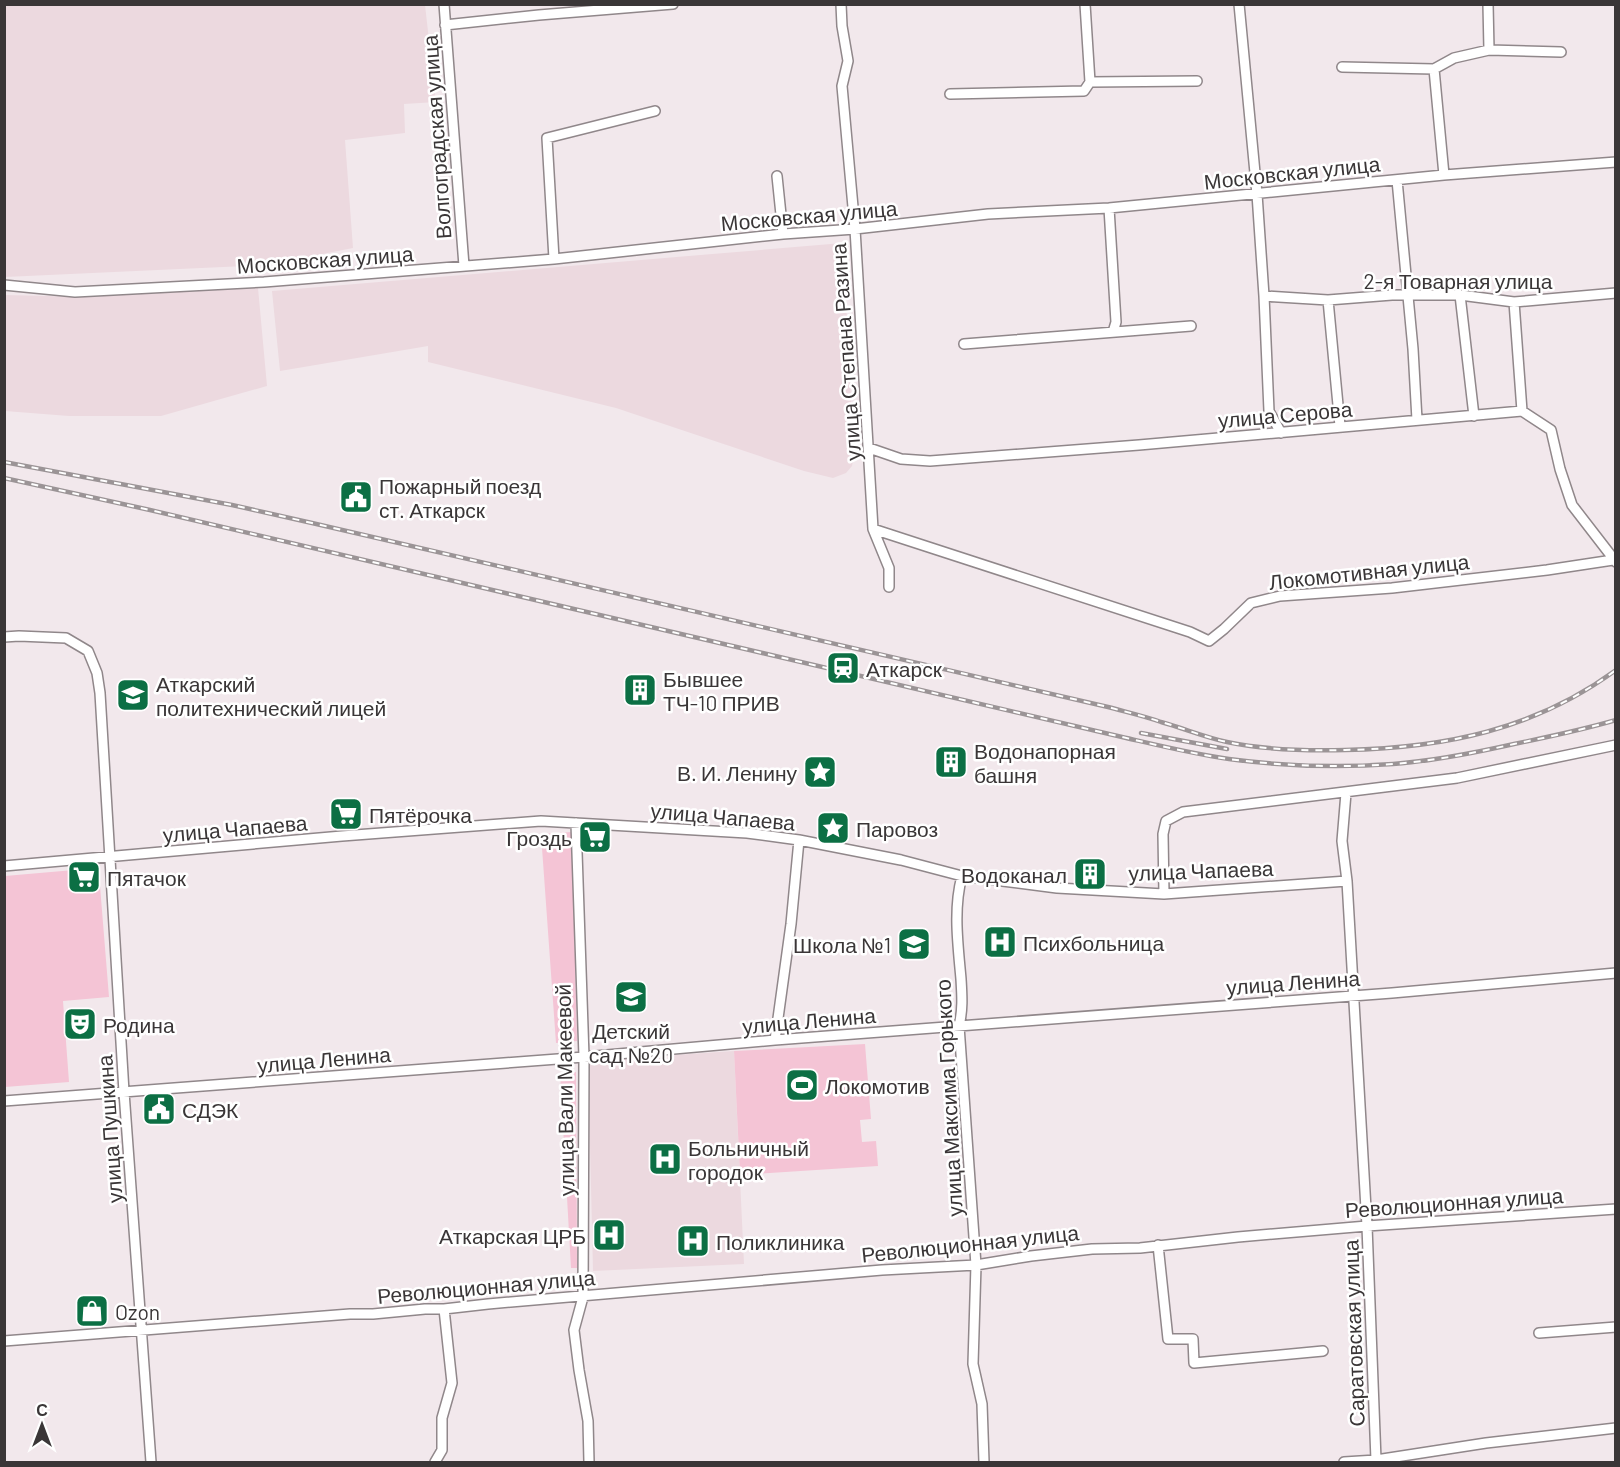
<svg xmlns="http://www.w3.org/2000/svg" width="1620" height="1467" viewBox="0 0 1620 1467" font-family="Barlow,sans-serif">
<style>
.built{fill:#ecd9df}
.green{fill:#f4c4d5}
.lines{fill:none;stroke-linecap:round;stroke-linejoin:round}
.minor-casing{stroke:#90878a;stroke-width:12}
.minor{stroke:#fff;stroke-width:9}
.rail-casing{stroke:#9b9496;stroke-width:4.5}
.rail{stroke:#fff;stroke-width:2;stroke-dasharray:7;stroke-linecap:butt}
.labels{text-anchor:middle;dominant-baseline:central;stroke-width:5;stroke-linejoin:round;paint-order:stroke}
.street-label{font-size:21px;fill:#3a3637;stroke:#fff}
.poi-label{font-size:21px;fill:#3a3637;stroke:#fff;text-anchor:start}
</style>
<rect width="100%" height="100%" fill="#f2e8ec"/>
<path class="built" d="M4,5H425L436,102L404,104L405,133L345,140L353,248L267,265L5,277Z
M843,243L854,456L852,466L846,473L833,478L804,471L616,408L428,362V346L280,371L272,291Z
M258,288L267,386L161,416H69L5,411V295L86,297Z
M646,990L647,1007L635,1008L634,1003L616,1004L615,992Z
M734,1051L744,1264L593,1271L588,1061Z"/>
<path class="green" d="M572,832L577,1041L556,1043L541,834Z
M74,870L76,888L100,886L109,997L63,1001L69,1082L5,1087V876Z
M865,1044L871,1119L860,1120L862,1142L876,1141L878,1166L740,1175L734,1051Z
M576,1072L577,1268H571L560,1073Z"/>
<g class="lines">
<g class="minor-casing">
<path id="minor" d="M444,4L464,266
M841,4L842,26L848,61L842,86L855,229L873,529L889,568V587
M1085,4L1090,82
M1239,4L1257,194L1264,296L1269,411L1281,433
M1488,4L1489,50
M445,25L539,15L673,4
M1342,67L1434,69L1454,58L1489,50L1561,52
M1434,69L1444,175
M950,94L1084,91L1090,82L1197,81
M777,176L783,234
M1397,180L1413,349L1417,420
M1109,208L1116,322L1113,332
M554,259L547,138L655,111
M4,285L75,292L264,282L554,259L783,234L855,229L988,214L1109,208L1444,175L1616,162
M1460,295L1474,416
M1264,296L1328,300L1392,295H1460L1514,302L1616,293
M1328,300L1340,426
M1514,302L1522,411
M964,344L1191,326
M869,448L901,459L930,461L1139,445L1522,411L1551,430L1560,469L1572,505L1616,562
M873,529L1190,632L1209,641L1224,629L1251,603L1280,596L1392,588L1547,570L1613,560
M4,637L19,636L66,638L88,651L97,673L100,693L124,1092L151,1462
M576,823L584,1057L583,1297L574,1330L579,1370L588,1421L589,1462
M4,866L342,836L541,821L747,833L799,840L901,860L962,876L1057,888L1164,894L1347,881L1342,841L1346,793
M962,876C953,909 958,945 961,979C962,996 963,1009 959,1026L976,1265L973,1364L982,1404L984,1462
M1347,881L1367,1226L1376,1460
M1164,894L1163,834L1166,821L1183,812L1457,778L1616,745
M775,1040L791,924L799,840
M4,1101L584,1057L775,1040L1392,993L1616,973
M1158,1245L1168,1339H1193L1194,1363L1323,1351
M1539,1333L1616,1327
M4,1341L350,1314H373L425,1309H444L488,1304L882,1270L976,1265L1031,1256L1092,1249L1140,1248L1238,1237L1367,1226L1616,1209
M435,1462L442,1450V1418L452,1383L444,1309
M1344,1462L1376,1460L1486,1443L1616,1428"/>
</g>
<use href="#minor" class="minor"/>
<g class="rail-casing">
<path id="rail" d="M4,462L232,505L312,523L1108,707C1126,712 1144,716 1161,722C1183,728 1204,737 1227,742C1265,750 1305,751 1345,750C1444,748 1534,730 1616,670
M4,478L150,510L1122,737C1157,745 1193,754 1229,759C1282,766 1339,768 1393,764C1433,761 1474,753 1514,744C1548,737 1582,730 1616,720
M1141,733L1227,749"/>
</g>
<use href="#rail" class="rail"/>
</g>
<defs>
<g id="civic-square" transform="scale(1.725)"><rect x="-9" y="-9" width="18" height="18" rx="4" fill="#0c6f44" stroke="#fff"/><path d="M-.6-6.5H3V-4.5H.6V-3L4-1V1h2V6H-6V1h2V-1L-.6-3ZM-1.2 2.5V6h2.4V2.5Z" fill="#fff"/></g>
<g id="station-square" transform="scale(1.725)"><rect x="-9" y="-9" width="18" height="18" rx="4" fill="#0c6f44" stroke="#fff"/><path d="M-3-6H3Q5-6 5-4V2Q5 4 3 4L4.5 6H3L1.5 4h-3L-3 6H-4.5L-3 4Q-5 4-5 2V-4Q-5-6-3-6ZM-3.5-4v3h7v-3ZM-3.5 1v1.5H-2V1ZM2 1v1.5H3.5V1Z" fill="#fff"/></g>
<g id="building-square" transform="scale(1.725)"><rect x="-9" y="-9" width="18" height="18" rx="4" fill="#0c6f44" stroke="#fff"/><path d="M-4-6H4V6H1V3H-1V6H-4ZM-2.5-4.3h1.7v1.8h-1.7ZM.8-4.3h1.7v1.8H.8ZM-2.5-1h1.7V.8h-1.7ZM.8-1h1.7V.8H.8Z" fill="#fff"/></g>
<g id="school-square" transform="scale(1.725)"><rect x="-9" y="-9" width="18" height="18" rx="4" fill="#0c6f44" stroke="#fff"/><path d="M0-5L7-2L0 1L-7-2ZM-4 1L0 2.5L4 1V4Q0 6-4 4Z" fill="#fff"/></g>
<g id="sight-square" transform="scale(1.725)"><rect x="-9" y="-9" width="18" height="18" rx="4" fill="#0c6f44" stroke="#fff"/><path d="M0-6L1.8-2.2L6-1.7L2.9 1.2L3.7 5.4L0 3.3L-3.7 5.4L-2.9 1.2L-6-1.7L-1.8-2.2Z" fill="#fff"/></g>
<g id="supermarket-square" transform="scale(1.725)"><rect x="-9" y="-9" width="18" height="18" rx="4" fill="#0c6f44" stroke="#fff"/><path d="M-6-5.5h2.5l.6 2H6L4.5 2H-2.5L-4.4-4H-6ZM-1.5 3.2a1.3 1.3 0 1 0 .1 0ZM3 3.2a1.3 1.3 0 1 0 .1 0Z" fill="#fff"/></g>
<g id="hospital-square" transform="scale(1.725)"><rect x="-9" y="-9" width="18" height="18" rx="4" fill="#0c6f44" stroke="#fff"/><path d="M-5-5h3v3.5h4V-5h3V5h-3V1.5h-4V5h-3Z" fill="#fff"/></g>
<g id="theatre-square" transform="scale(1.725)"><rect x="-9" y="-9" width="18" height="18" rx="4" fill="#0c6f44" stroke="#fff"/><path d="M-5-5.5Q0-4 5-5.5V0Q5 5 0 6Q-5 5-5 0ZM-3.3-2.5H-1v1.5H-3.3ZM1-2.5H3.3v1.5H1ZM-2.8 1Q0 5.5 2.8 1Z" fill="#fff"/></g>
<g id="stadium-square" transform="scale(1.725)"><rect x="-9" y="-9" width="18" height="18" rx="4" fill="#0c6f44" stroke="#fff"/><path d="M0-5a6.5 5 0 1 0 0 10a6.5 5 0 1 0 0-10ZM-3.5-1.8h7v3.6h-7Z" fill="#fff"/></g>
<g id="shop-square" transform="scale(1.725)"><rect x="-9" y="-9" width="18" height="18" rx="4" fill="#0c6f44" stroke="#fff"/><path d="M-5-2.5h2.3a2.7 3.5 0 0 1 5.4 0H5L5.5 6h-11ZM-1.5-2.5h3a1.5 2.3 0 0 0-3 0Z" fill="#fff"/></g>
</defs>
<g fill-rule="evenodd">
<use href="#civic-square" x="356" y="497"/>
<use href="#station-square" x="843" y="668"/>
<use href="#building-square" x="640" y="690"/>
<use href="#school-square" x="133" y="695"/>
<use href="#building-square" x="951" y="762"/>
<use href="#sight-square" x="820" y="772"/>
<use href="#supermarket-square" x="346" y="814"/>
<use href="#sight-square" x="833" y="828"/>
<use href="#supermarket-square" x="595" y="837"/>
<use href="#building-square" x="1090" y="874"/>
<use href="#supermarket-square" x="84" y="877"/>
<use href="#hospital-square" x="1000" y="942"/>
<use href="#school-square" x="914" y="944"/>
<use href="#school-square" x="631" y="997"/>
<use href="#theatre-square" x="80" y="1024"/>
<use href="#stadium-square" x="802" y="1085"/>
<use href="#civic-square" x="159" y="1109"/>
<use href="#hospital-square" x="665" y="1159"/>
<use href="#hospital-square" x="609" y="1235"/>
<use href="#hospital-square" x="693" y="1241"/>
<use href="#shop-square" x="92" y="1311"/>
</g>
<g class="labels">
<g class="street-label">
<text transform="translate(436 137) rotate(-94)">Волгоградская улица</text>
<text transform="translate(1292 172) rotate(-6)">Московская улица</text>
<text transform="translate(809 215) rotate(-5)">Московская улица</text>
<text transform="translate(325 259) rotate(-4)">Московская улица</text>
<text x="1458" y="280">2-я Товарная улица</text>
<text transform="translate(845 352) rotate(-94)">улица Степана Разина</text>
<text transform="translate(1285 414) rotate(-5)">улица Серова</text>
<text transform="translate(1369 571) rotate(-6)">Локомотивная улица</text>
<text transform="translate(723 816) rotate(5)">улица Чапаева</text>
<text transform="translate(235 828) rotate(-5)">улица Чапаева</text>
<text transform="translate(1201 870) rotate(-2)">улица Чапаева</text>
<text transform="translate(1293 982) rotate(-4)">улица Ленина</text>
<text transform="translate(809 1020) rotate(-5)">улица Ленина</text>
<text transform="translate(324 1059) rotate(-5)">улица Ленина</text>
<text transform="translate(564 1090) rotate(-91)">улица Вали Макеевой</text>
<text transform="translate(948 1098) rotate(-93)">улица Максима Горького</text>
<text transform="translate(109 1129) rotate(-94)">улица Пушкина</text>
<text transform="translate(1454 1202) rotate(-4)">Революционная улица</text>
<text transform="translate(970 1243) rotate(-6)">Революционная улица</text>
<text transform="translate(486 1286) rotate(-5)">Революционная улица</text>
<text transform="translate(1353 1333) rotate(-92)">Саратовская улица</text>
</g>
<g class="poi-label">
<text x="379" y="485">Пожарный поезд<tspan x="379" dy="24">ст. Аткарск</tspan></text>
<text x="866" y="668">Аткарск</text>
<text x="663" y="678">Бывшее<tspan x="663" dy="24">ТЧ-10 ПРИВ</tspan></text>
<text x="156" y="683">Аткарский<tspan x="156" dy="24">политехнический лицей</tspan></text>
<text x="974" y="750">Водонапорная<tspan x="974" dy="24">башня</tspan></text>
<text x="797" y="772" text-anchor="end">В. И. Ленину</text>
<text x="369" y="814">Пятёрочка</text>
<text x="856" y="828">Паровоз</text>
<text x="572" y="837" text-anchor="end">Гроздь</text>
<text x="1067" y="874" text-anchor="end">Водоканал</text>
<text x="107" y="877">Пятачок</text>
<text x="1023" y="942">Психбольница</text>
<text x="891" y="944" text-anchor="end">Школа №1</text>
<text x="103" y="1024">Родина</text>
<text x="631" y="1030" text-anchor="middle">Детский<tspan x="631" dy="24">сад №20</tspan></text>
<text x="825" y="1085">Локомотив</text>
<text x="182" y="1109">СДЭК</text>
<text x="688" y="1147">Больничный<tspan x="688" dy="24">городок</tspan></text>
<text x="586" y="1235" text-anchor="end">Аткарская ЦРБ</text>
<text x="716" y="1241">Поликлиника</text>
<text x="115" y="1311">Ozon</text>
</g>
</g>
<rect width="1620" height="1467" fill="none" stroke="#3a3637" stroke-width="12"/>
<g transform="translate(42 1425)" stroke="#ffffff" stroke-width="4.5" paint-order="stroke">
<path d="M0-4.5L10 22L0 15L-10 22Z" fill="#3a3637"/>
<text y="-9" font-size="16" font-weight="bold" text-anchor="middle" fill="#3a3637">С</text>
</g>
</svg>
